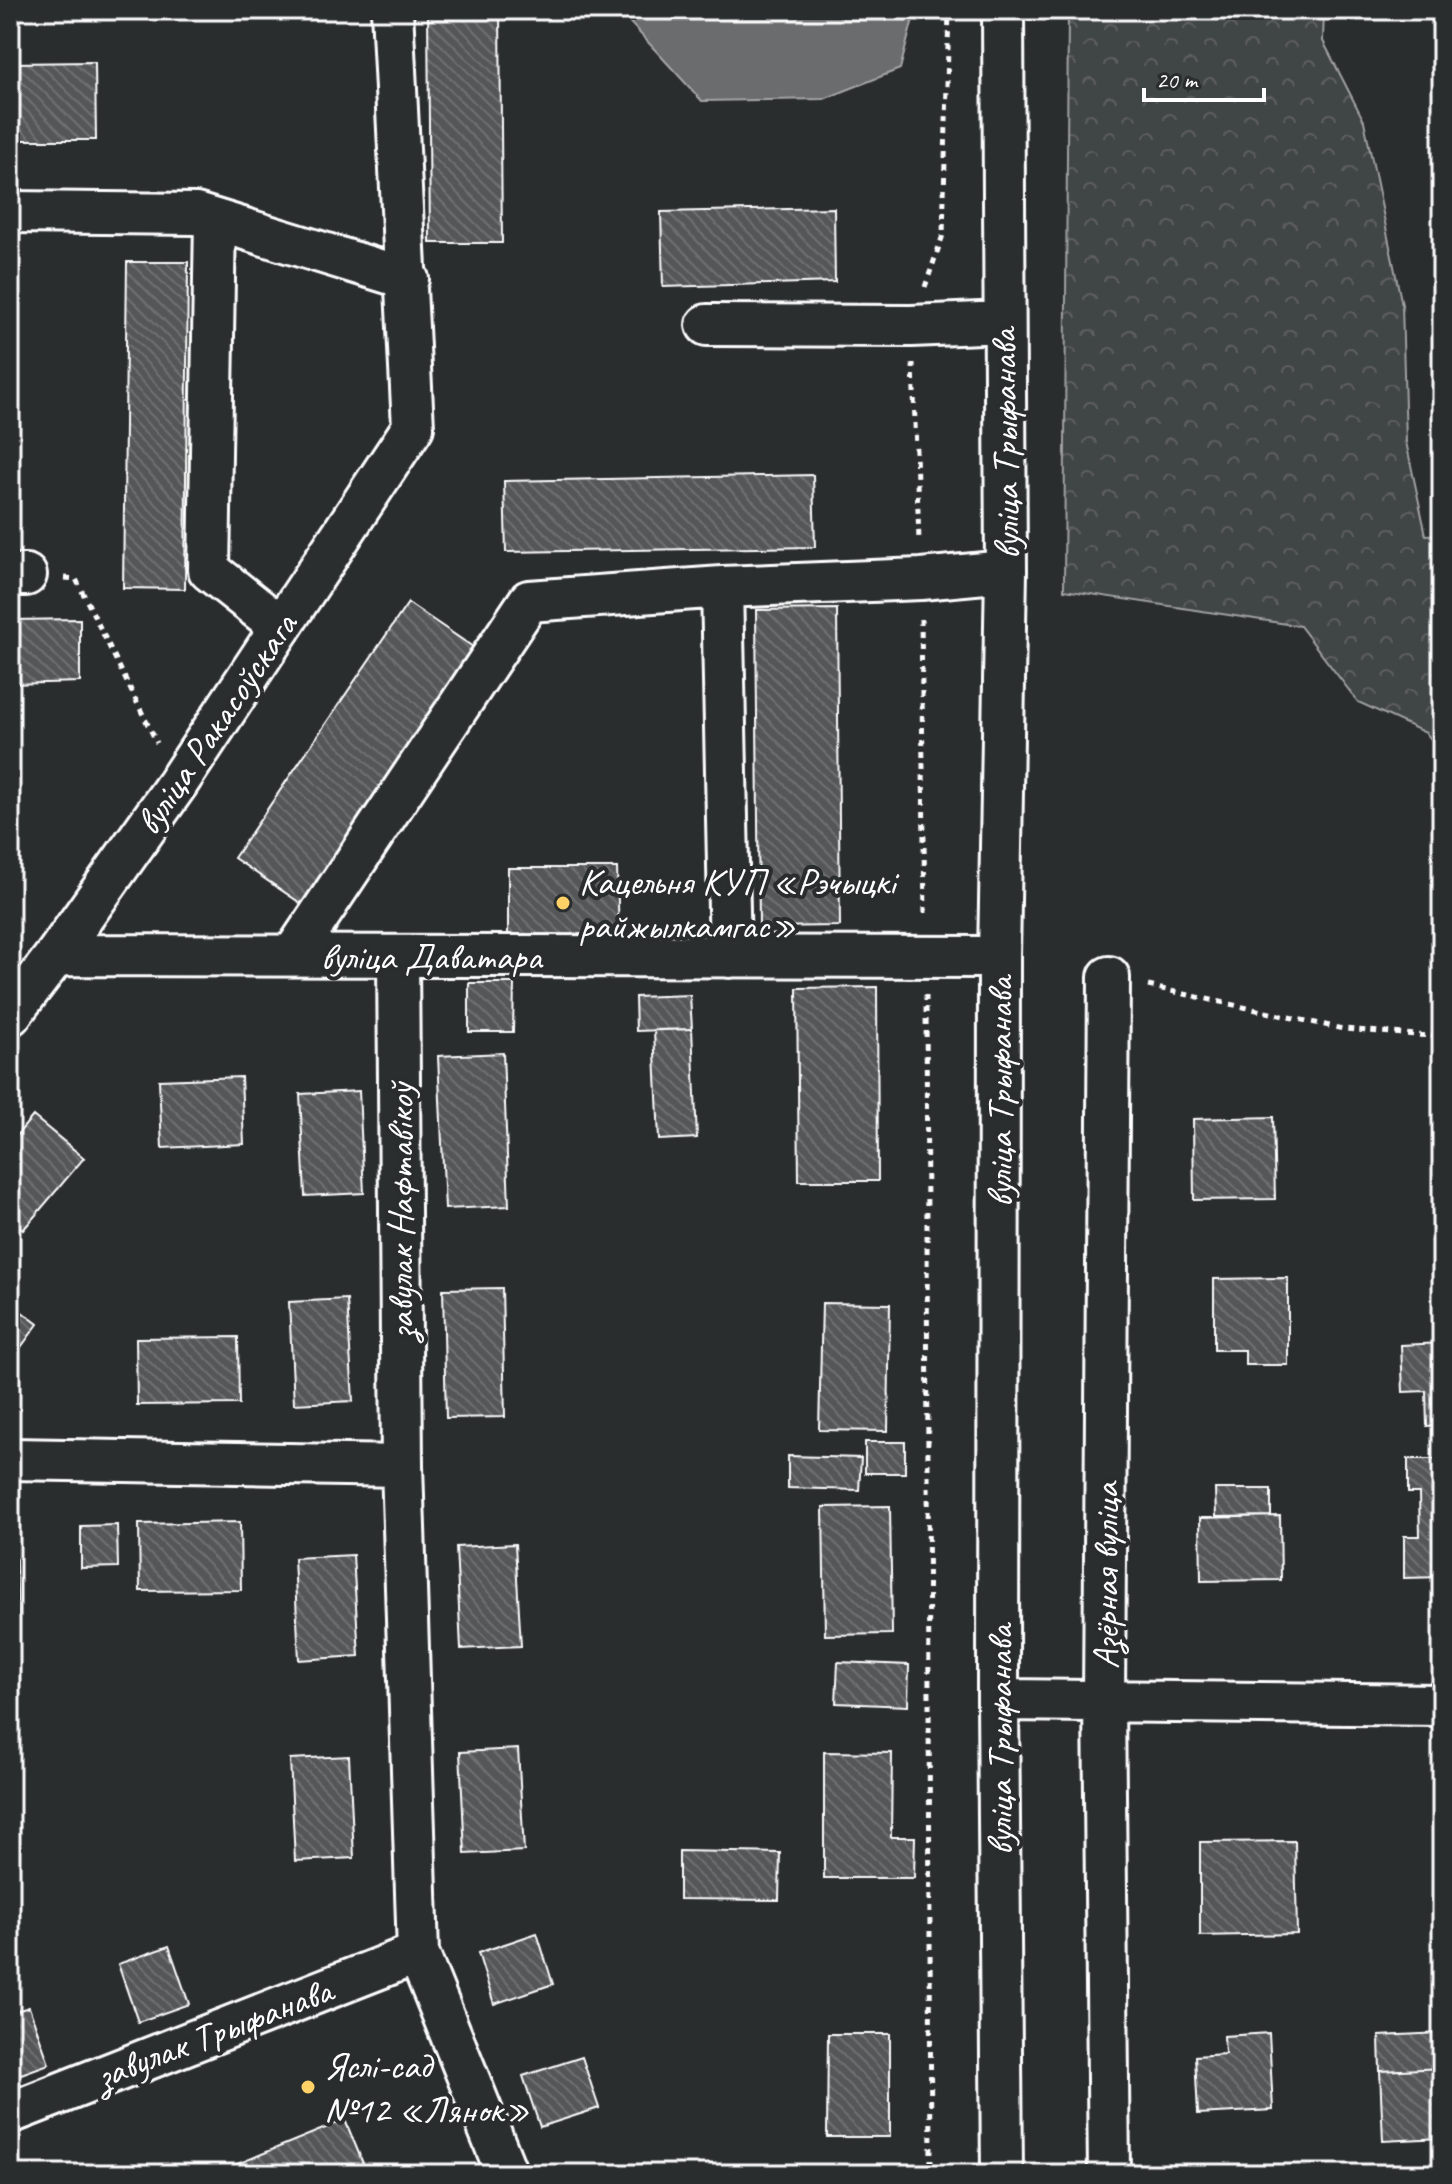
<svg xmlns="http://www.w3.org/2000/svg" width="1452" height="2184" viewBox="0 0 1452 2184" font-family="Caveat,sans-serif">
<style>
.forest{fill:url(#forest-crowns);stroke:#a0a2a2;stroke-width:2}
.water{fill:#6a6c6d;stroke:#a6a7a7;stroke-width:2}
.building{fill:url(#building-back-hatch);stroke:#fff;stroke-width:2}
.lines{fill:none;stroke-linecap:round;stroke-linejoin:round}
.minor-casing{stroke:#fff;stroke-width:46}
.path{stroke:#fff;stroke-width:5;stroke-dasharray:6 6;stroke-linecap:butt}
.minor{stroke:#2a2d2e;stroke-width:40}
.poi-dot{fill:#ffd166;stroke:#2a2d2e;stroke-width:3}
.labels{text-anchor:middle;dominant-baseline:central;stroke-width:8;stroke-linejoin:round;paint-order:stroke}
.street-label{font-size:38px;fill:#fff;stroke:#2a2d2e}
.poi-label{font-size:38px;fill:#fff;stroke:#2a2d2e;text-anchor:start}
</style>
<defs>
<pattern id="forest-crowns" width="20" height="18" patternUnits="userSpaceOnUse" patternTransform="scale(2)"><rect width="20" height="18" fill="#414445"/><path d="M2 6a3 3 0 1 1 6 0M12 15a3 3 0 1 1 6 0" fill="none" stroke="#5e6061"/></pattern>
<pattern id="building-back-hatch" width="6" height="6" patternUnits="userSpaceOnUse" patternTransform="scale(2)"><rect width="6" height="6" fill="#555758"/><path d="M-1 5l2 2M0 0l6 6M5-1l2 2" fill="none" stroke="#6e7071"/></pattern>
</defs>
<rect width="100%" height="100%" fill="#2a2d2e"/>
<filter id="ink" filterUnits="userSpaceOnUse"><feTurbulence type="fractalNoise" baseFrequency=".0125" numOctaves="2"/><feDisplacementMap in="SourceGraphic" scale="16" xChannelSelector="R" yChannelSelector="G"/><feConvolveMatrix kernelMatrix="1 2 1 2 8 2 1 2 1" color-interpolation-filters="sRGB"/></filter>
<g filter="url(#ink)">
<path class="forest" d="M1068,10H1324L1323,41L1364,121L1402,305L1406,442L1426,535L1442,534V752L1426,733L1358,702L1300,626L1064,590Z"/>
<path class="water" d="M624,10H915V11L900,69L824,99L702,101L623,15Z"/>
<path class="building" d="M428,10H500L502,243H430Z
M95,62L96,140H10V63Z
M834,208L835,282L663,287L661,212Z
M127,262H188L185,589L123,588Z
M813,475L815,547L506,552L504,481Z
M408,603L476,649L302,904L234,858Z
M837,609L840,926L759,927L756,610Z
M80,619V682L10,684V620Z
M508,868H617L619,939L508,940Z
M469,983H514L513,1032H469Z
M877,987L878,1181H799L797,988Z
M690,995L692,1029L636,1031L635,997Z
M692,1029L697,1138L659,1140L654,1030Z
M503,1053L509,1206L445,1209L438,1056Z
M241,1077L244,1144L162,1148L159,1080Z
M359,1091L364,1193L305,1196L300,1094Z
M33,1116L84,1158L23,1230L10,1219V1143Z
M1273,1117L1275,1199L1194,1200L1193,1119Z
M1434,1132H1442V1243H1438Z
M1288,1278V1365H1245V1350H1214V1279Z
M502,1288L505,1417L446,1418L443,1289Z
M347,1299L353,1401L294,1404L289,1302Z
M10,1303L38,1324L10,1362Z
M822,1303L890,1304L888,1431L819,1430Z
M238,1337L239,1404L137,1405L136,1338Z
M1442,1343V1425L1427,1426L1426,1391L1403,1392L1401,1345Z
M865,1442H905V1473H865Z
M788,1456L861,1458L859,1490L788,1488Z
M1408,1459H1442V1577L1404,1578V1536H1420L1419,1493H1408Z
M1215,1489H1271V1516L1216,1517Z
M10,1503H14L18,1621H10Z
M890,1506L892,1634L825,1635L823,1507Z
M1280,1516L1281,1580L1201,1581L1200,1518Z
M240,1522L241,1590L140,1591L139,1524Z
M117,1525L118,1567L81,1568V1526Z
M515,1544L521,1646L461,1649L456,1547Z
M353,1555L359,1656L299,1660L294,1558Z
M838,1662L909,1665L908,1706L836,1703Z
M518,1749L524,1851L465,1854L460,1752Z
M824,1752L892,1753L891,1837H915L914,1878H824Z
M349,1756L354,1858L295,1861L290,1759Z
M1295,1841L1297,1934L1200,1936V1842Z
M679,1851L780,1853L779,1900L679,1899Z
M537,1933L553,1984L494,2004L478,1953Z
M169,1946L189,2004L138,2022L118,1964Z
M29,2007L49,2064L10,2078V2013Z
M1269,2033L1273,2110L1198,2114L1195,2056L1225,2054L1224,2036Z
M1442,2033V2068L1380,2071L1379,2036Z
M828,2034H890V2137H827Z
M582,2057L599,2108L540,2127L523,2076Z
M1442,2068V2138L1383,2141L1380,2071Z
M345,2120L367,2173L213,2174Z
M1306,2168V2174H1210V2170Z"/>
<g class="lines">
<g class="minor-casing">
<path id="minor" d="M10,212L196,214L408,279
M215,220L209,570L281,627
M707,325L911,326L1004,322
M10,575H26
M722,587L730,957
M56,955L999,957
M293,955L529,601L722,587L921,579L1006,571
M398,956L402,1466L418,1953L507,2174
M10,1015L56,955L177,784L413,427L392,10
M10,1459L402,1466
M998,1700L1442,1705
M10,2113L418,1953
M1002,2174L998,1700L999,957L1006,571L1003,10
M1109,2174L1104,1701L1109,977"/>
</g>
<path class="path" d="M925,287L943,235L949,10
M913,363L919,541
M65,578L76,579L157,743
M921,619L925,917
M1148,986L1343,1029L1442,1037
M926,995L931,2174"/>
<use href="#minor" class="minor"/>
</g>
</g>
<g class="poi-dot">
<circle cx="563" cy="903" r="8"/>
<circle cx="308" cy="2087" r="8"/>
</g>
<g class="labels">
<g class="street-label">
<text transform="translate(1005 444) rotate(-91)">вуліца Трыфанава</text>
<text transform="translate(216 724) rotate(-56)">вуліца Ракасоўскага</text>
<text x="431" y="956">вуліца Даватара</text>
<text transform="translate(999 1092) rotate(-90)">вуліца Трыфанава</text>
<text transform="translate(400 1211) rotate(-90)">завулак Нафтавікоў</text>
<text transform="translate(1105 1576) rotate(-90)">Азёрная вуліца</text>
<text transform="translate(999 1740) rotate(-90)">вуліца Трыфанава</text>
<text transform="translate(214 2033) rotate(-21)">завулак Трыфанава</text>
</g>
<g class="poi-label">
<text x="579" y="881">Кацельня КУП «Рэчыцкі<tspan x="579" dy="44">райжылкамгас»</tspan></text>
<text x="324" y="2065">Яслі-сад<tspan x="324" dy="44">№12 «Лянок»</tspan></text>
</g>
</g>
<rect width="1452" height="2184" fill="none" stroke="#2a2d2e" stroke-width="40"/>
<rect x="20" y="20" width="1412" height="2144" fill="none" stroke="#fff" stroke-width="3" filter="url(#ink)"/>
<path d="M1144 88v12h120v-12" fill="none" stroke="#ffffff" stroke-width="4"/>
<text x="1156" y="88" font-size="24" fill="#ffffff" stroke="#2a2d2e" stroke-width="6" paint-order="stroke">20 m</text>
</svg>
